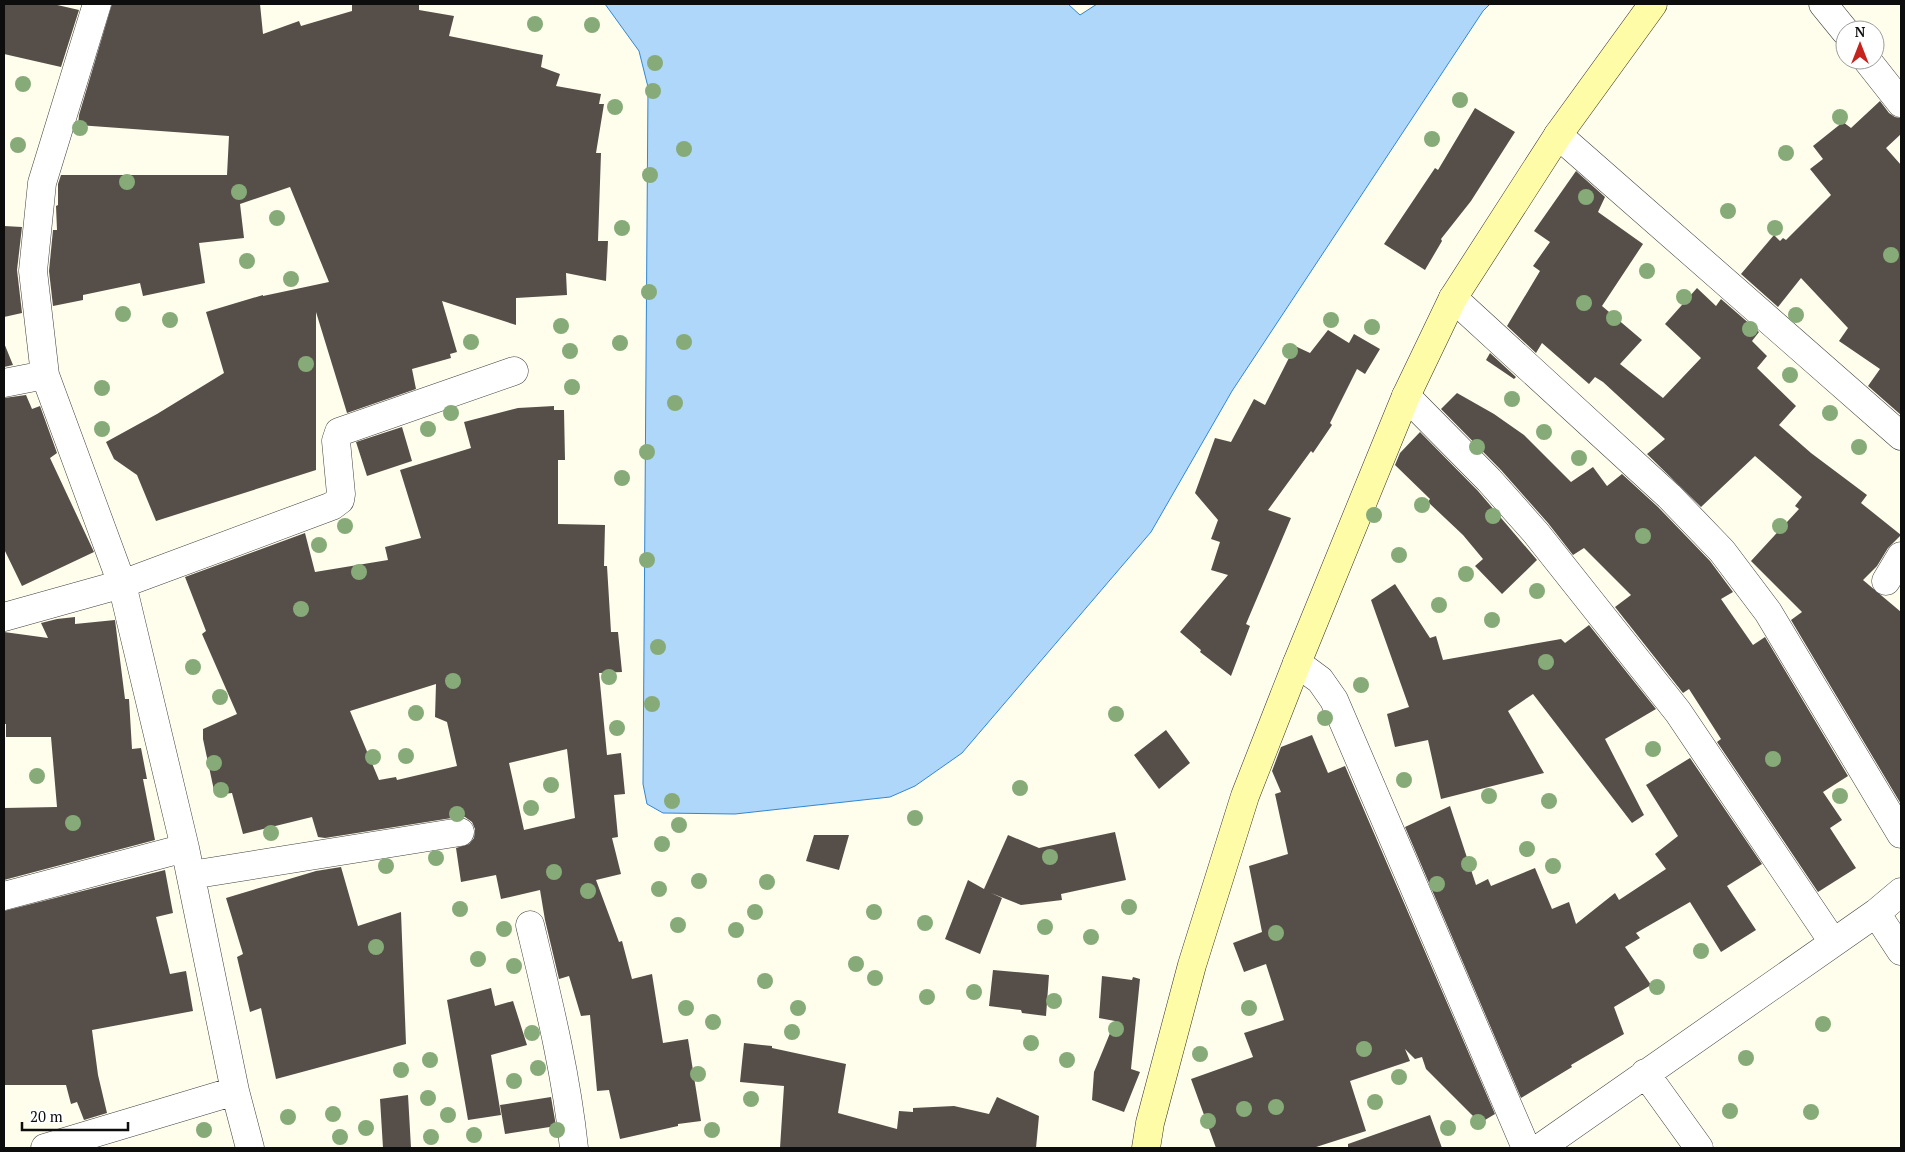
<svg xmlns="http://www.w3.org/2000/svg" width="1905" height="1152" viewBox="0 0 1905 1152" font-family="'PT Serif',serif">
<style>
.water{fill:#aed7f9;stroke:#3287d4}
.building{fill:#564f49;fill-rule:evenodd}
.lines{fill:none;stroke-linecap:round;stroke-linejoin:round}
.street-casing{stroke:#404040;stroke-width:29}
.secondary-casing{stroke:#2f2f2f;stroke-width:29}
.street{stroke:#fff;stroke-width:28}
.secondary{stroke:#fffca7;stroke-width:28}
.tree{fill:#87ab78}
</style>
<rect width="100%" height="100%" fill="#fffdec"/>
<path class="water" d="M605,4H1068L1080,15L1097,4H1490L1483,11L1232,391L1151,532L962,753L915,786L890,797L735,814L663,813L647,804L643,784L648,87L639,51Z"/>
<path class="building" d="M4,4H53L79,10L61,67L4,54Z
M112,4H260L263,34L299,21L301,26L352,11V4H419V10L454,16L449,36L543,55L541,67L560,74L556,86L601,94L599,104H604L596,153H601L598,241H608L606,281L566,273L567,295L516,298V325L442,301L457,352L450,354L451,358L412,369L416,389L347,413L316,312V470L156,521L137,475L114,459L106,442L157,414L224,373L206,312L263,295V296L329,282L290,187L240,204L244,238L199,243L205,283L143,296L140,283L83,295V300L53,306L49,271L53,230H57L56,206L58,205V184L61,175H227L229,136L78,125L79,115Z
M1880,101L1889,113L1895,117L1901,118V134L1886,148L1901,165V415L1868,386L1880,369L1839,341L1848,328L1801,278L1778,307L1741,274L1774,235L1780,241L1783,238L1786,240L1831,195L1810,169L1823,159L1813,146L1843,122L1851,128Z
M1475,108L1515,132L1471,201L1441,239L1442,241L1425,270L1384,244L1435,168L1438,170Z
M1576,171L1605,197L1598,212L1643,244L1602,306L1642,340L1620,364L1663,398L1701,358L1665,324L1697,288L1716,306L1721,299L1759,332L1752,341L1767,356L1757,368L1796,406L1779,425L1811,453L1867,495L1861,503L1901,535L1888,548L1877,566L1863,580L1901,612V804L1791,620L1802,612L1751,561L1799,509L1795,506L1802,497L1755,456L1701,507L1647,454L1665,439L1603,382L1595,377L1589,384L1542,343L1536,353L1507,326L1540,271L1533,266L1550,242L1534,231Z
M4,226L22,227L17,270L22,313L4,317Z
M1328,330L1349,343L1354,334L1380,349L1365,374L1357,369L1330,423L1332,425L1313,453L1311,451L1268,510L1291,518L1246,624L1250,626L1231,676L1200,652L1201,650L1180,632L1228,575L1211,570L1220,542L1211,539L1218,520L1195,493L1215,438L1231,442L1254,399L1265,405L1295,346L1310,353Z
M4,343L13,365L4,367Z
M1490,353L1516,377L1514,379L1486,360Z
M1457,393L1494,414L1524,435L1571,482L1593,467L1607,486L1622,474L1658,507L1710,561L1733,592L1721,599L1753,645L1765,637L1848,776L1823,792L1842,820L1830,828L1856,868L1818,892L1717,742L1721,739L1689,689L1683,693L1615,607L1631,595L1584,548L1573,555L1548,523L1501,470L1441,409Z
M26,395L32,409L40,406L57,453L50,458L94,552L22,586L4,549V398Z
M554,406V410H564L565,460H558V524L605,525L604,566H607L611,632H618L622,672L599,673L607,755L621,753L625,794L614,795L618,837L612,838L621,874L596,880L619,942L622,941L632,979L652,974L663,1043L688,1039L701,1121L678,1124V1126L620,1139L609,1090L597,1091L590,1015L581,1016L569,976L559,979L545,920L540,890L501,899L496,875L461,882L456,848L469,844L474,838L475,829L472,822L465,817H458L325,838L318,837L312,817L243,834L232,793L215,795L203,739V729L237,714L202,634L206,631L185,577L305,533L315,572L388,560L385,547L421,538L400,470L471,448L464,422L518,408ZM436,684L435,717L447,722L457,766L397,780L396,777L379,780L350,711ZM567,749L575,818L524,830L509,763Z
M402,427L412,461L367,476L356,442Z
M1420,432L1478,491L1537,560L1502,594L1475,566L1483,559L1463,535L1428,502L1430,499L1395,465L1400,453Z
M1395,584L1430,638L1436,636L1443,660L1561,639L1565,643L1589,625L1656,709L1605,739L1644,815L1632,823L1533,694L1508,711L1544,773L1441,799L1428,740L1395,747L1387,714L1409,707L1371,600Z
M75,617V624L115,620L125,699H129L132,749L141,748L147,779H143L155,840L4,880V808L57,807L51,737H6V724H4V632L48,638L41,623L57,619Z
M1166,730L1190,763L1159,789L1134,755Z
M1312,735L1328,773L1345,766L1495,1114L1480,1123L1426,1069L1422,1057L1415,1059L1405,1049L1410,1061L1350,1081L1366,1131L1313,1148H1216L1191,1079L1253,1057L1244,1033L1284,1020L1266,964L1244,972L1233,943L1262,932L1249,866L1288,854L1275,794L1281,792L1272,771L1281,747Z
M1690,758L1762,864L1727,886L1756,930L1721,952L1690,902L1636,933L1640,938L1625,947L1651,985L1614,1007L1624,1034L1571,1065L1572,1067L1521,1098L1405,827L1450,806L1476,885L1488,879L1491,886L1535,868L1552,909L1569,902L1576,924L1615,893L1619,900L1666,869L1655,854L1678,836L1646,785Z
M1115,832L1126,880L1061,894L1062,900L1021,905L991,893L1002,898L980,954L945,939L968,880L984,889L1008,835L1039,848Z
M814,835H849L839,870L806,861Z
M341,867L358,926L401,912L406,1044L276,1079L261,1008L250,1012L237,957L243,954L226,898L316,871Z
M165,870L173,913L156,917L170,974L186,971L193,1011L92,1030L98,1075L107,1113L84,1120L77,1102L71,1104L66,1085H4V911Z
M993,970L1049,975L1046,1016L1022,1013L1021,1010L989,1006Z
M1102,976L1132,980L1133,977L1140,979L1131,1069L1140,1072L1124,1112L1092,1100L1094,1072L1115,1021L1099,1018Z
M491,988L495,1006L513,1001L527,1045L491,1055L501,1115L468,1120L447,1000Z
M744,1043L772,1046V1048L846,1064L838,1113L897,1129L899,1111L913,1112V1108L954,1106L989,1114L997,1097L1039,1116L1036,1148H780L784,1086L740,1082Z
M408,1095L411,1148H383L380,1099Z
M551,1097L556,1126L505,1134L500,1105Z
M1430,1115L1442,1148H1348V1144Z"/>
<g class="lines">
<g class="street-casing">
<path id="street" d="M97,4L42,183L33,271L45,375L122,584L185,848L235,1091L250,1148
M1823,4L1845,31
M1867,60L1901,103
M1558,135L1901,436
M1453,298L1669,496L1722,551L1768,612L1901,834
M4,383L45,375
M1406,396L1489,480L1536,533L1678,712L1833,942
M1886,581L1901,556
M4,617L122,584L332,506L340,500L341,494L336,441L339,432L514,371
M1297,663L1320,680L1334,700L1526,1148
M191,875L460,832
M4,896L185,848
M1876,913L1901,951
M530,925C548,1000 566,1072 574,1148
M1645,1073L1699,1148
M45,1148L235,1091
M1540,1148L1876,913L1901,892"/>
</g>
<g class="secondary-casing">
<path id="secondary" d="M1146,1148L1150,1123L1192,965L1245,796L1297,663L1406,396L1453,298L1558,135L1653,4"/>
</g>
<use href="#street" class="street"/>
<use href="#secondary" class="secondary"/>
</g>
<g class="tree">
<circle cx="535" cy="24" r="8"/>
<circle cx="592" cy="25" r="8"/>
<circle cx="655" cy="63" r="8"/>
<circle cx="23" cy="84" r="8"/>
<circle cx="653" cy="91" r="8"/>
<circle cx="1460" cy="100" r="8"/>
<circle cx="615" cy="107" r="8"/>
<circle cx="1840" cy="117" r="8"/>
<circle cx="80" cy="128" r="8"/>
<circle cx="1432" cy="139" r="8"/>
<circle cx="18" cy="145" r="8"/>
<circle cx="684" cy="149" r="8"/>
<circle cx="1786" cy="153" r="8"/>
<circle cx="650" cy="175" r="8"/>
<circle cx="127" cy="182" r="8"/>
<circle cx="239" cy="192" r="8"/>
<circle cx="1586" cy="197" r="8"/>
<circle cx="1728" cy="211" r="8"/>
<circle cx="277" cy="218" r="8"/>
<circle cx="622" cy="228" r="8"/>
<circle cx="1775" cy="228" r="8"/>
<circle cx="1891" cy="255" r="8"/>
<circle cx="247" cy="261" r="8"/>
<circle cx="1647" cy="271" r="8"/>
<circle cx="291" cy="279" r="8"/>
<circle cx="649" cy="292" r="8"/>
<circle cx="1684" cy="297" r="8"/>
<circle cx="1584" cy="303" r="8"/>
<circle cx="123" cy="314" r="8"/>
<circle cx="1796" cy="315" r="8"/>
<circle cx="1614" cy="318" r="8"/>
<circle cx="170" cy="320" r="8"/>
<circle cx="1331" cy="320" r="8"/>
<circle cx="561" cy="326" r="8"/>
<circle cx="1372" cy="327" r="8"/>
<circle cx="1750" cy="329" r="8"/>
<circle cx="471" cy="342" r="8"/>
<circle cx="684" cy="342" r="8"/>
<circle cx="620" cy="343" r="8"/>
<circle cx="570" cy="351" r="8"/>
<circle cx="1290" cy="351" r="8"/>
<circle cx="306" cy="364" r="8"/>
<circle cx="1790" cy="375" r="8"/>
<circle cx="572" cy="387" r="8"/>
<circle cx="102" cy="388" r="8"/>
<circle cx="1512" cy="399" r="8"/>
<circle cx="675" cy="403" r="8"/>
<circle cx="451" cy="413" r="8"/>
<circle cx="1830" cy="413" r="8"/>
<circle cx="102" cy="429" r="8"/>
<circle cx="428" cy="429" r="8"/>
<circle cx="1544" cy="432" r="8"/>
<circle cx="1477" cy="447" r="8"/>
<circle cx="1859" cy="447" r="8"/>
<circle cx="647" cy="452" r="8"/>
<circle cx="1579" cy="458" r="8"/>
<circle cx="622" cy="478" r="8"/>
<circle cx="1422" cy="505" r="8"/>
<circle cx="1374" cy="515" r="8"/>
<circle cx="1493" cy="516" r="8"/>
<circle cx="345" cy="526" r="8"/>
<circle cx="1780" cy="526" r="8"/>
<circle cx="1643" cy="536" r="8"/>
<circle cx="319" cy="545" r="8"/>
<circle cx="1399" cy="555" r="8"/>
<circle cx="647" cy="560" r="8"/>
<circle cx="359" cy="572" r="8"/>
<circle cx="1466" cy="574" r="8"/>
<circle cx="1537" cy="591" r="8"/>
<circle cx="1439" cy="605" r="8"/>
<circle cx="301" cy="609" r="8"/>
<circle cx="1492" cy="620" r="8"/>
<circle cx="658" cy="647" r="8"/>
<circle cx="1546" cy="662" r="8"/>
<circle cx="193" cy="667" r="8"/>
<circle cx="609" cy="677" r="8"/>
<circle cx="453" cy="681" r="8"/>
<circle cx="1361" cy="685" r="8"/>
<circle cx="220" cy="697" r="8"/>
<circle cx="652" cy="704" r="8"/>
<circle cx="416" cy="713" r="8"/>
<circle cx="1116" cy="714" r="8"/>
<circle cx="1325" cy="718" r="8"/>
<circle cx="617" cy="728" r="8"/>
<circle cx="1653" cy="749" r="8"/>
<circle cx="406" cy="756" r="8"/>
<circle cx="373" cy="757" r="8"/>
<circle cx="1773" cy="759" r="8"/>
<circle cx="214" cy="763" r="8"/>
<circle cx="37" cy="776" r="8"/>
<circle cx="1404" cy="780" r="8"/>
<circle cx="551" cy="785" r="8"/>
<circle cx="1020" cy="788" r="8"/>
<circle cx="221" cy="790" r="8"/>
<circle cx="1489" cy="796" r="8"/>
<circle cx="1840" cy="796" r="8"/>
<circle cx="672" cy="801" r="8"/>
<circle cx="1549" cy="801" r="8"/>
<circle cx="531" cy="808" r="8"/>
<circle cx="457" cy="814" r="8"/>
<circle cx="915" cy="818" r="8"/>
<circle cx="73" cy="823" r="8"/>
<circle cx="679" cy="825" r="8"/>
<circle cx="271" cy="833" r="8"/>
<circle cx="662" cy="844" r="8"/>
<circle cx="1527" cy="849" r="8"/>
<circle cx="1050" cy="857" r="8"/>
<circle cx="436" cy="858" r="8"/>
<circle cx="1469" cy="864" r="8"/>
<circle cx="386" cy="866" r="8"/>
<circle cx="1553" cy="866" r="8"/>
<circle cx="554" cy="872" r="8"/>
<circle cx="699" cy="881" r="8"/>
<circle cx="767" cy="882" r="8"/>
<circle cx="1437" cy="884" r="8"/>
<circle cx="659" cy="889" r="8"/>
<circle cx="588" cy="891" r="8"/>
<circle cx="1129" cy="907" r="8"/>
<circle cx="460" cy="909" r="8"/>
<circle cx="755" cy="912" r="8"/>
<circle cx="874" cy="912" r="8"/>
<circle cx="925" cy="923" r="8"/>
<circle cx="678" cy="925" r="8"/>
<circle cx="1045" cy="927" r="8"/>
<circle cx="504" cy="929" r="8"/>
<circle cx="736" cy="930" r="8"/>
<circle cx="1276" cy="933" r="8"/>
<circle cx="1091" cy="937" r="8"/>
<circle cx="376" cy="947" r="8"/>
<circle cx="1701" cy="951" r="8"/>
<circle cx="478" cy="959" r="8"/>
<circle cx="856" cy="964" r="8"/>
<circle cx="514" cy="966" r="8"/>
<circle cx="875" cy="978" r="8"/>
<circle cx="765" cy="981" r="8"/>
<circle cx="1657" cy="987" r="8"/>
<circle cx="974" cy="992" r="8"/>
<circle cx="927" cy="997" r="8"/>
<circle cx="1054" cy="1001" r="8"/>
<circle cx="686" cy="1008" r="8"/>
<circle cx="798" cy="1008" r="8"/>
<circle cx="1249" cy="1008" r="8"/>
<circle cx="713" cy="1022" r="8"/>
<circle cx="1823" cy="1024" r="8"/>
<circle cx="1116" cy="1029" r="8"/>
<circle cx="792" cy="1032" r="8"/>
<circle cx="532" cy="1033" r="8"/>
<circle cx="1031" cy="1043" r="8"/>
<circle cx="1364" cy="1049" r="8"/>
<circle cx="1200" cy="1054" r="8"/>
<circle cx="1746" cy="1058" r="8"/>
<circle cx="430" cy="1060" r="8"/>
<circle cx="1067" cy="1060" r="8"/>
<circle cx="538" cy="1068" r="8"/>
<circle cx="401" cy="1070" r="8"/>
<circle cx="698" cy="1074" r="8"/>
<circle cx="1399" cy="1077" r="8"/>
<circle cx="514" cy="1081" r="8"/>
<circle cx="428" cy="1098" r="8"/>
<circle cx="751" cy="1099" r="8"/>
<circle cx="1375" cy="1102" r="8"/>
<circle cx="1276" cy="1107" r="8"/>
<circle cx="1244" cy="1109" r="8"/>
<circle cx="1730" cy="1111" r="8"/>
<circle cx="1811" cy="1112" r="8"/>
<circle cx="333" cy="1114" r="8"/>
<circle cx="448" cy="1115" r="8"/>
<circle cx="288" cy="1117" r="8"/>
<circle cx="1208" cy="1121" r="8"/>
<circle cx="1478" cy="1122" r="8"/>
<circle cx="366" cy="1128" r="8"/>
<circle cx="1448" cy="1128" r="8"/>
<circle cx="204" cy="1130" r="8"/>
<circle cx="557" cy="1130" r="8"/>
<circle cx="712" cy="1130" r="8"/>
<circle cx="474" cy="1135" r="8"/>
<circle cx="340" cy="1137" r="8"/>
<circle cx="431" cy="1137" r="8"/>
</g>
<rect width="1905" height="1152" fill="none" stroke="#0d0d0d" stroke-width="10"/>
<g transform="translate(1860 45)"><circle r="24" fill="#ffffff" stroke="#9e9e9e"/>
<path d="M0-4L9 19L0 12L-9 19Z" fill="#c4231e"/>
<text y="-8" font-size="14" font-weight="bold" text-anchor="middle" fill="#0d0d0d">N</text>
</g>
<path d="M22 1122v8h106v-8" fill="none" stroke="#0d0d0d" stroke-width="2.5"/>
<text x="30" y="1122" font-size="15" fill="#0d0d0d" stroke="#ffffff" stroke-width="4" paint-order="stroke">20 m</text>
</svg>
